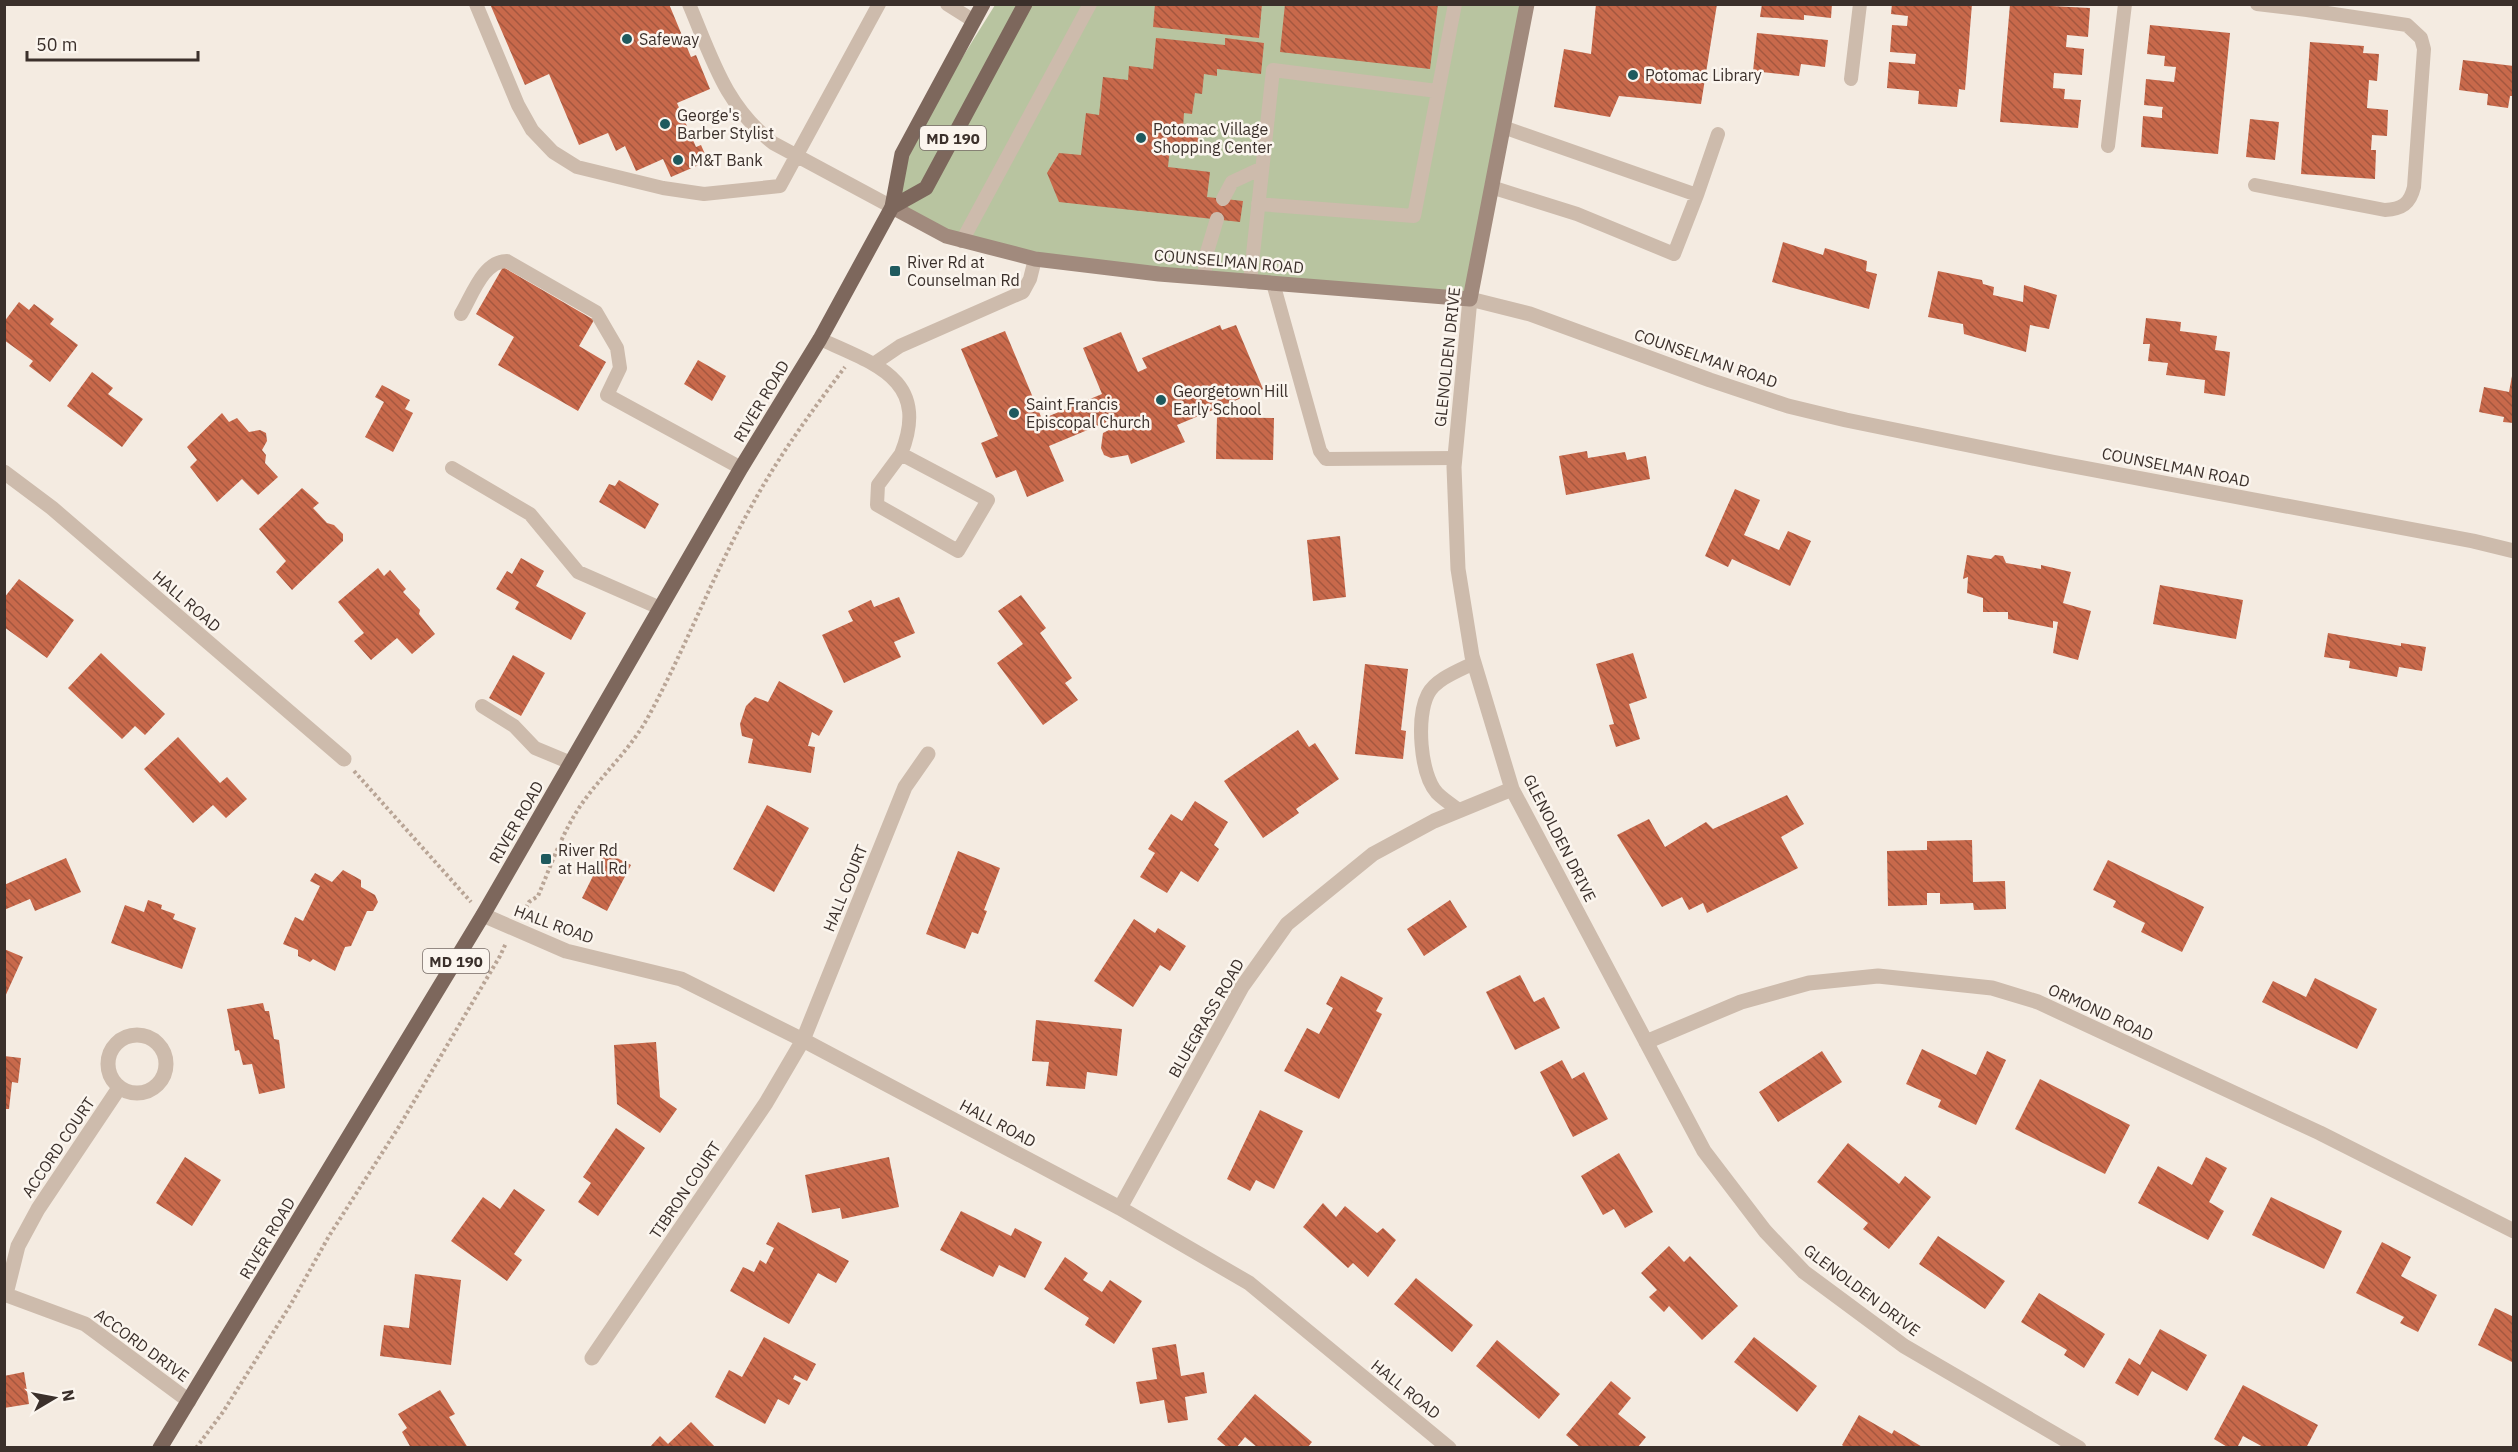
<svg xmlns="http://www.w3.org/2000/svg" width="2518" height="1452" viewBox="0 0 2518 1452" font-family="'IBM Plex Sans',sans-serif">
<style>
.park{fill:#b8c4a0}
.building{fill:url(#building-back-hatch)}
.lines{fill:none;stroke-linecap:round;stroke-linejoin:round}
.path{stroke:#b9a596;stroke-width:4;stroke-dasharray:3 3;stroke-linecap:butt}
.lane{stroke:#cdbbac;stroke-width:14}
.street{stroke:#cdbbac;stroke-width:15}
.secondary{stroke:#a18a7d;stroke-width:15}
.primary{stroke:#7d675c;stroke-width:15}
.poi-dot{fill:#1f5a5e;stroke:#fbf5ee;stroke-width:2}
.labels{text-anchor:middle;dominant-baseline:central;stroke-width:5;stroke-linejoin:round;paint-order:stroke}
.shield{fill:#fbf5ee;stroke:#756b66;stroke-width:1.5}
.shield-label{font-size:15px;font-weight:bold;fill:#3b302b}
.poi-label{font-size:16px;fill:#3b302b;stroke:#fbf5ee;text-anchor:start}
.street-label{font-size:16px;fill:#3b302b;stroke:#fbf5ee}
</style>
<defs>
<pattern id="building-back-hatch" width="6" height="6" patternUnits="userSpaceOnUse" patternTransform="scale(1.5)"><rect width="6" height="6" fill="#c8694b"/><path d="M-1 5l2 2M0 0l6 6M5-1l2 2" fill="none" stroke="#a4573f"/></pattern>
</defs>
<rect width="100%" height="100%" fill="#f4ebe1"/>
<path class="park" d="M995,5H1527L1470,299L1159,274L946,236L892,207L902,154Z"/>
<path class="building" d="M490,4H669L691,57L696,55L710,89L677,103L696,147L701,145L708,161L671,177L663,159L636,171L625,146L616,151L608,133L579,145L549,74L525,85Z
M1155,4H1262L1259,38L1153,27Z
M1285,4H1438L1430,69L1280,52Z
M1596,4H1717L1701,104L1619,96L1610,117L1554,107L1564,49L1591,54Z
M1762,4H1832L1831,18L1804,15V20L1760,17Z
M1892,4H1972L1965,90L1959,89L1957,107L1918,104L1919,91L1887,88L1889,62L1915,64L1916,54L1890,52L1892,25L1907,26L1908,16L1891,14Z
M2010,4L2090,8L2088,37L2067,35L2066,47L2084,49L2082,75L2054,73L2053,88L2065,89L2064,99L2081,100L2078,128L2000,122Z
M2150,25L2230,33L2218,154L2141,147L2143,116L2162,118V111L2163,107L2144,105L2146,79L2174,82L2176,67L2164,66L2165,56L2147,54Z
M1757,33L1828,40L1825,67L1801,64L1799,76L1753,71Z
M1156,38L1225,45V38L1264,43L1261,74L1217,69V76L1204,74L1202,94L1195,93L1192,114L1184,113L1183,128L1199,129L1197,150L1170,147L1168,167L1210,172L1207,197L1243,201L1240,222L1059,202L1047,173L1059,153L1081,155L1086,113L1099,115L1103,77L1128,80L1129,66L1153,69Z
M2310,42L2364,46L2363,53L2379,54L2377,81L2369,80L2367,108L2388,110L2387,136L2372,135L2371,150H2376L2375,179L2301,174Z
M2463,60L2514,66V96H2510L2508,108L2487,105L2488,94L2459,90Z
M2250,119L2279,122L2275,160L2246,157Z
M1783,242L1823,255L1825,248L1867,261L1866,271L1877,274L1869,309L1772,282Z
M503,267L594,320L579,346L606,362L578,411L498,365L514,337L476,314Z
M1938,271L1982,280L1983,284L1994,287L1993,295L2023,302L2024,285L2057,295L2049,329L2030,325L2026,352L1964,334L1963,324L1928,317Z
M19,302L29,310L34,304L54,319L50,324L78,345L50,382L29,366L33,361L4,340V322Z
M2146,318L2181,322L2180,331L2217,336L2215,350L2230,352L2225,396L2204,393L2205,380L2166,375L2168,363L2148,361L2150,344H2143Z
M1220,325L1222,330L1236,325L1263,389L1177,425L1185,442L1131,464L1128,455L1111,458L1104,455L1101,448L1103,433L1117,426L1114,419L1049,446L1064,481L1027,497L1016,470L996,478L981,443L998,436L961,349L1005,331L1042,419L1102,394L1083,348L1121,332L1138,372L1147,368L1142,358Z
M698,360L726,376L712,401L684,384Z
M92,372L113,388L108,394L143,419L122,447L67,406Z
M2512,376L2514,423L2503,422L2504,417L2479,412L2484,387L2509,392Z
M382,385L410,400L405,409L413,413L393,452L365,437L384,402L375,397Z
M222,413L229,422L237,418L249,432L260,430L266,433L267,441L262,450L266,455L265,463L278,477L258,495L242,479L217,502L190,467L197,460L187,447Z
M1217,417L1274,418L1273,460L1216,459Z
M1587,451L1588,458L1625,452L1627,460L1646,456L1650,479L1566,495L1559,456Z
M619,480L659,504L645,529L599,502L609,484L615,486Z
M302,488L319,503L313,508L327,523L334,525L343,534V541L292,590L276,572L286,561L259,529Z
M1735,489L1760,500L1744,535L1779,550L1788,531L1811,541L1790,586L1732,559L1728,567L1705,556Z
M1340,536L1346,597L1313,601L1307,540Z
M1967,555L1991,559L1995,555L2003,556L2006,563L2041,569V565L2071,572L2063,603L2091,611L2078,660L2053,653L2058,622L2053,621V628L2008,619V612H1983V598L1967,593L1968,577L1963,579Z
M521,558L544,571L536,586L586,613L571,640L515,609L519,602L496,589L507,571L512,574Z
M378,568L384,576L390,570L406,589L403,592L420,610L419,614L435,634L412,654L397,638L371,660L354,641L364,633L338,602Z
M19,579L74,620L47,658L4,627V598Z
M2160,585L2243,600L2236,639L2153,624Z
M1021,595L1046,628L1040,633L1072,678L1065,683L1078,700L1043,725L997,663L1023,644L998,611Z
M899,597L915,633L894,642L901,657L844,683L822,635L853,621L848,611L871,600L874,607Z
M2328,633L2401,646V643L2426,647L2422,671L2399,667L2397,677L2349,668L2350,661L2324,657Z
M101,653L165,714L145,735L135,726L122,739L68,688Z
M1633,653L1647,698L1629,704L1640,739L1616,747L1609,725L1614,724L1596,664Z
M513,655L545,673L521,716L489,698Z
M1365,664L1408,669L1401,730L1406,731L1403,759L1355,754Z
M779,681L833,711L819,736L812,732L808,746L815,747L811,773L748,763L753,739L742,736L740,724L746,706L755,697L768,702Z
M1298,730L1309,747L1315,743L1339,779L1296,809L1299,813L1263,838L1224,781Z
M178,737L220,783L227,777L247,799L226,818L213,805L193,823L144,769Z
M1787,795L1804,824L1781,837L1798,868L1707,913L1703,903L1689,910L1682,897L1662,907L1617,835L1649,819L1665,847L1706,822L1713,829Z
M1195,801L1228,822L1214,845L1219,849L1198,882L1181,871L1167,893L1140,877L1155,853L1148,849L1171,814L1182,821Z
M767,805L809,828L774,892L733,869Z
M1972,840L1973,882L2005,881L2006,909L1974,910L1973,903L1940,904V893H1927V905L1888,906L1887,851L1927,850V841Z
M958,851L1000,868L984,910L987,911L978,934L972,932L965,949L926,934Z
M605,852L631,865L607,911L582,898Z
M66,858L81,892L35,911L30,899L4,910V885Z
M2108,860L2204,907L2182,952L2141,932L2145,923L2113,907L2116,901L2093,890Z
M343,870L361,880V887L375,895L378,902L373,911H367L351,946L345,947L335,971L313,959L310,962L298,956V950L283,944L295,917L303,921L320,886L310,881L315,873L332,882Z
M148,900L162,905L161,909L175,914L173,919L196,928L182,969L111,943L125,905L144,912Z
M1450,900L1467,927L1424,956L1407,929Z
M1134,919L1155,933L1158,928L1186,946L1170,971L1160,965L1133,1007L1094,981Z
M4,949L23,957L4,999Z
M1520,975L1534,1002L1544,997L1560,1028L1515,1050L1486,992Z
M1341,976L1383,998L1376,1011L1382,1014L1339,1099L1284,1071L1307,1028L1319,1034L1333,1008L1326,1004Z
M2315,978L2377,1009L2357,1049L2262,1002L2273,981L2306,997Z
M263,1003L265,1011H269L274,1039L279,1040L285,1088L259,1094L252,1064L243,1065L239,1050L235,1051L227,1009Z
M1036,1020L1122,1029L1117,1076L1087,1072L1085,1089L1046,1086L1049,1062L1032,1061Z
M656,1042L660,1097L677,1109L660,1133L617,1104L614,1045Z
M1922,1049L1976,1075L1987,1051L2006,1060L1976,1125L1938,1107L1941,1100L1906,1084Z
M1822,1051L1842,1082L1778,1122L1759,1092Z
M4,1056L21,1058L18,1083L12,1082L9,1109H4Z
M1562,1060L1572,1079L1584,1072L1608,1119L1573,1137L1540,1072Z
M2040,1079L2130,1125L2105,1174L2015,1129Z
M1260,1110L1303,1131L1274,1189L1256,1180L1250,1191L1227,1179Z
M616,1128L645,1148L598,1216L578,1202L591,1183L583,1177Z
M1848,1143L1899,1184L1905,1176L1931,1197L1889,1249L1863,1229L1868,1223L1817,1182Z
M1619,1153L1653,1212L1625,1228L1614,1209L1603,1215L1581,1176Z
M185,1157L221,1180L192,1226L156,1203Z
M889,1157L899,1207L842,1219L840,1208L812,1213L805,1175Z
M2206,1157L2227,1168L2209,1202L2224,1211L2208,1240L2138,1203L2158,1166L2192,1185Z
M514,1189L545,1210L514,1254L522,1260L507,1281L451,1241L483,1197L500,1209Z
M2271,1197L2342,1231L2324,1269L2252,1235Z
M1323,1203L1336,1217L1345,1206L1377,1233L1383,1228L1396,1240L1368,1277L1353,1263L1348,1268L1303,1227Z
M961,1211L1011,1236L1015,1228L1042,1242L1025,1278L999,1265L993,1277L940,1250Z
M778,1222L849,1261L836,1283L818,1273L789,1324L730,1291L743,1267L754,1272L760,1260L766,1264L774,1248L766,1244Z
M1938,1236L2005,1281L1985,1309L1919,1264Z
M2382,1242L2411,1257L2401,1276L2437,1295L2418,1332L2400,1323L2404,1317L2356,1293Z
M1669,1246L1684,1262L1690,1256L1738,1306L1702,1340L1669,1306L1664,1312L1649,1297L1657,1290L1641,1273Z
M1065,1257L1088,1273L1083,1280L1102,1292L1110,1280L1142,1301L1114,1344L1085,1325L1089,1318L1044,1289Z
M415,1274L461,1280L451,1365L380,1356L384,1325L409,1328Z
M1416,1278L1473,1325L1452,1352L1394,1304Z
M2039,1293L2105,1334L2084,1368L2064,1355L2067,1350L2021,1322Z
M2495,1308L2514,1317V1363L2478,1345Z
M2160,1329L2207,1355L2187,1391L2152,1371L2138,1396L2115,1383L2129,1358L2140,1365Z
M764,1337L816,1364L807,1381L795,1375L793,1379L801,1383L789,1405L778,1399L765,1424L715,1397L729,1370L742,1377Z
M1754,1337L1817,1386L1797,1412L1734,1362Z
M1497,1340L1560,1394L1539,1419L1476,1366Z
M1176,1344L1181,1376L1204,1372L1207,1393L1185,1397L1188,1420L1168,1423L1164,1400L1140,1404L1136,1382L1157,1379L1152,1348Z
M24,1372L29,1404L4,1408V1376Z
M1611,1381L1631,1398L1618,1414L1646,1437L1637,1448H1581L1566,1435Z
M2243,1385L2318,1425L2306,1448H2265L2243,1436L2237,1448H2229L2214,1439Z
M440,1390L455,1414L449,1417L468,1448H411L402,1432L407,1428L398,1414Z
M1255,1394L1312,1442L1307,1448H1258L1245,1437L1236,1448H1228L1217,1439Z
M1859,1415L1892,1434L1894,1430L1924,1448H1846L1842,1445Z
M691,1422L716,1448H649L660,1436L668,1444Z"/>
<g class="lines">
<path class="path" d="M354,771L471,902
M523,913L529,902L538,896C552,863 564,827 586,798C606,771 630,749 647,719C685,650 712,576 751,507C778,457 811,412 845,367
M196,1448L223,1412L291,1304L329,1236L400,1125L500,956L506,943"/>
<path class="lane" d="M476,4L518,105L532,130L553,152L577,167L663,188L704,194L780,186L879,4
M689,4C712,58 725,106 773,143L892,207
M947,4L974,21
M1851,79L1860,4
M2108,146L2125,4
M2255,185L2385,210C2402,209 2410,204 2414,187L2424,49L2421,38L2407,25L2307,10L2257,4
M1491,187L1577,214L1674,254L1697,195L1503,127
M1697,195L1718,134
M1223,199L1232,182L1262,168
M1258,204L1414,216L1455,4
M962,241L1090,4
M1204,278L1207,252L1217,219
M1250,282L1273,70L1437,91
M1273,283L1320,451L1326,459L1455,458
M461,314C472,296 483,261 507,261L596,312L617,348L620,368L607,395L741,468
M820,339C875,364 931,380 901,454
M875,363L900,346L1023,292L1030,279L1035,259
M901,454L988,500L958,551L877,505L878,485Z
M452,468L530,514L578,572L660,608
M482,706L514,726L535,748L571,763
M1459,810C1452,805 1444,800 1437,793C1420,774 1416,717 1428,694C1436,679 1458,671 1474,663"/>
<path class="street" d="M4,472L52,508L344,759
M483,915L566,951L681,979L803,1040L1120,1208L1249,1283L1449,1448
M108 1064a29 29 0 1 1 58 0a29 29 0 1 1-58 0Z
M1646,1042L1741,1002L1809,983L1878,976L1992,988L2038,1002L2320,1133L2514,1231
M1120,1208L1242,987L1287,924L1373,854L1434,821L1512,789
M4,1294L85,1324L189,1401
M6,1294L18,1246L38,1209L119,1088
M592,1358L766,1103L803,1040L905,787L928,754
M2079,1448L1904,1346L1804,1272L1765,1231L1704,1151L1512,789L1472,656L1458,569L1454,467L1470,299L1530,314L1710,380L1788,406L1846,420L2052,462L2473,541L2514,551"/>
<path class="secondary" d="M892,207L946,236L1035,259L1159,274L1470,299L1527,4"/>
<path class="primary" d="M892,207L926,188L1025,4
M160,1448L483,915L741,468L820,339L892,207L902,154L983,4"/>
</g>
<g class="poi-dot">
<circle cx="627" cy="39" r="6"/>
<circle cx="1633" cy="75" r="6"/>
<circle cx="665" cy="124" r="6"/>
<circle cx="1141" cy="138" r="6"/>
<circle cx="678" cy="160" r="6"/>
<rect x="889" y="265" width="12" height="12" rx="3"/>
<circle cx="1161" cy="400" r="6"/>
<circle cx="1014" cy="413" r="6"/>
<rect x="540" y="853" width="12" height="12" rx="3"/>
</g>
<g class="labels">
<g class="shield">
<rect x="920" y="126" width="66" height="24" rx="4.5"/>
<rect x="423" y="949" width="66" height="24" rx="4.5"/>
</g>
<g class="shield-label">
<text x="953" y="138">MD 190</text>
<text x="456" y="961">MD 190</text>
</g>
<g class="poi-label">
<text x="639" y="39">Safeway</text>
<text x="1645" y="75">Potomac Library</text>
<text x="677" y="115">George's<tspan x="677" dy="18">Barber Stylist</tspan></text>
<text x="1153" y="129">Potomac Village<tspan x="1153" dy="18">Shopping Center</tspan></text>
<text x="690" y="160">M&amp;T Bank</text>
<text x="907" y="262">River Rd at<tspan x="907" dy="18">Counselman Rd</tspan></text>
<text x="1173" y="391">Georgetown Hill<tspan x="1173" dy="18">Early School</tspan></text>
<text x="1026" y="404">Saint Francis<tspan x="1026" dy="18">Episcopal Church</tspan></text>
<text x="558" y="850">River Rd<tspan x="558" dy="18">at Hall Rd</tspan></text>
</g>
<g class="street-label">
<text transform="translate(1229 261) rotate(5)">COUNSELMAN ROAD</text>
<text transform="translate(1447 357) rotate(-84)">GLENOLDEN DRIVE</text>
<text transform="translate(1706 358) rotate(19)">COUNSELMAN ROAD</text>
<text transform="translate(761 401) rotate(-59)">RIVER ROAD</text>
<text transform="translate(2176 467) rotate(11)">COUNSELMAN ROAD</text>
<text transform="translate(187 601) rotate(41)">HALL ROAD</text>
<text transform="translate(516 822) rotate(-60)">RIVER ROAD</text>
<text transform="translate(1560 838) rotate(63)">GLENOLDEN DRIVE</text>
<text transform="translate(845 888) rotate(-68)">HALL COURT</text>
<text transform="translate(554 924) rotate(20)">HALL ROAD</text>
<text transform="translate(2101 1012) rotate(25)">ORMOND ROAD</text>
<text transform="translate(1206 1018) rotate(-60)">BLUEGRASS ROAD</text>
<text transform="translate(998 1123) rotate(28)">HALL ROAD</text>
<text transform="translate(58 1147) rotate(-56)">ACCORD COURT</text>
<text transform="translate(685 1190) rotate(-56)">TIBRON COURT</text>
<text transform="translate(267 1238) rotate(-59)">RIVER ROAD</text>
<text transform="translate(1862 1290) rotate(37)">GLENOLDEN DRIVE</text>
<text transform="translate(142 1345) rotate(36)">ACCORD DRIVE</text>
<text transform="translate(1406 1389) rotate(39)">HALL ROAD</text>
</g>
</g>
<rect width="2518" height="1452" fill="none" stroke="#3b302b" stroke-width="12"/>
<g transform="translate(54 1398) rotate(80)" stroke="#fbf5ee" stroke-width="4.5" paint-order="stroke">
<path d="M0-4.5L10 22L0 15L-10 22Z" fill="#3b302b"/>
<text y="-9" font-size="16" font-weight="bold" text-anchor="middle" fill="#3b302b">N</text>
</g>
<path d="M27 51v9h171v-9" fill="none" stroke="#3b302b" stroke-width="3"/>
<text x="36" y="51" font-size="18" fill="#3b302b" stroke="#fbf5ee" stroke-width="4.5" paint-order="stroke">50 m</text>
</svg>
